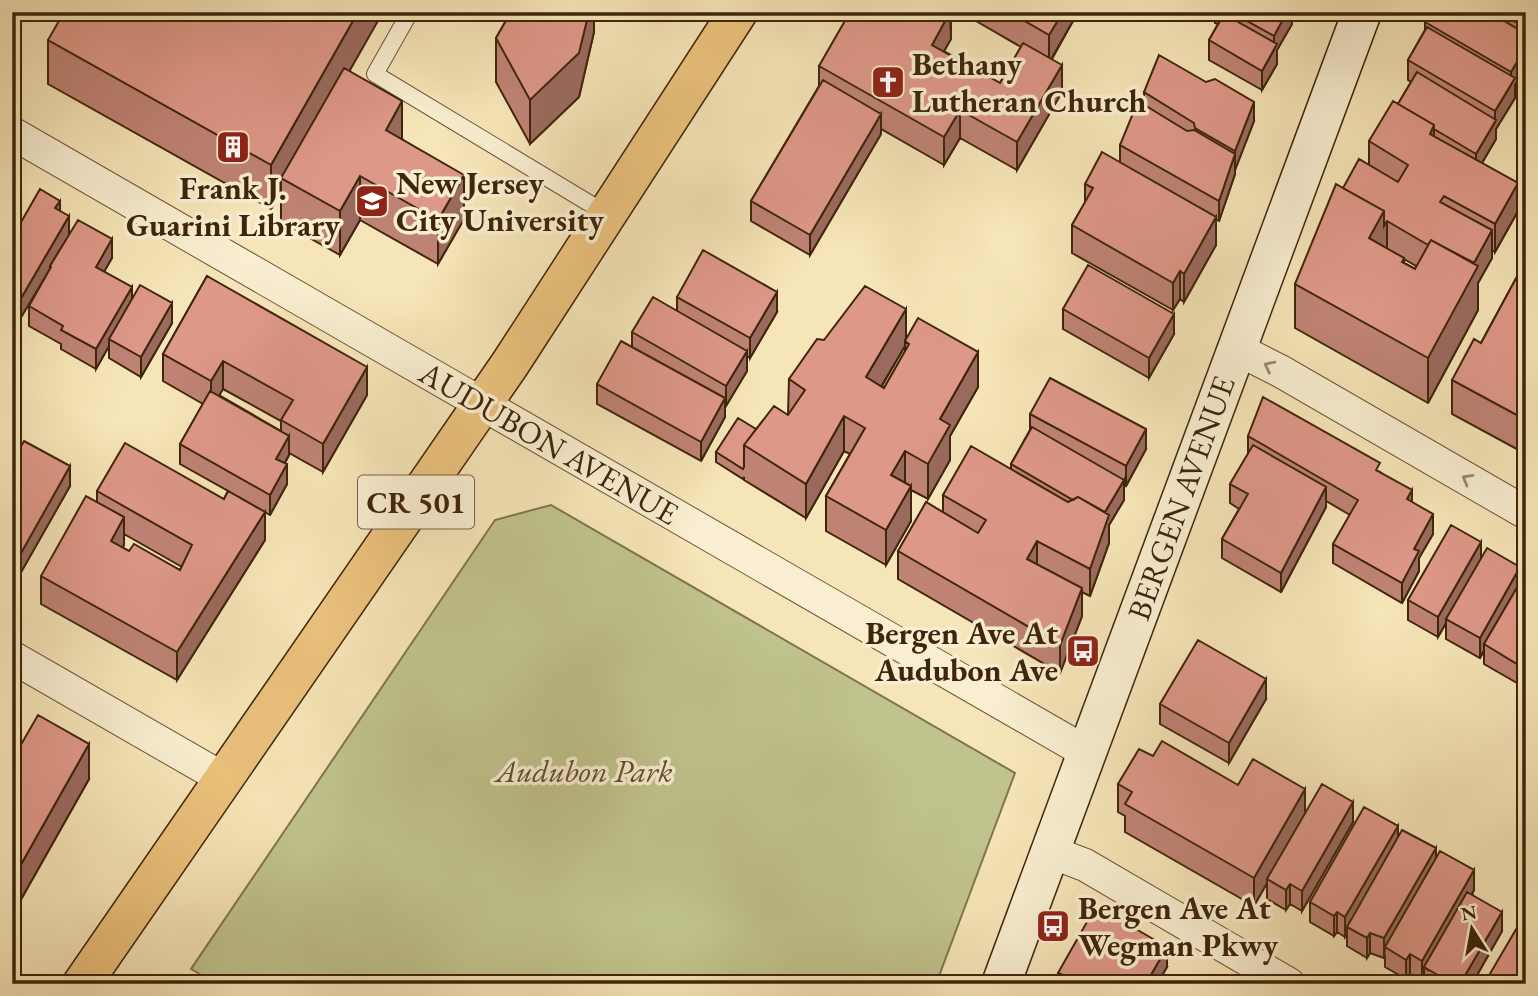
<svg xmlns="http://www.w3.org/2000/svg" width="1538" height="996" viewBox="0 0 1538 996" font-family="'EB Garamond',serif">
<style>
.green{fill:#c0c38d;stroke:#80744c;stroke-width:2}
.lines{fill:none;stroke-linecap:round;stroke-linejoin:round}
.lane-casing{stroke:#6d5536;stroke-width:18}
.street-casing{stroke:#6d5536;stroke-width:34}
.secondary-casing{stroke:#3f250a;stroke-width:41}
.primary-casing{stroke:#3f250a;stroke-width:41}
.lane{stroke:#f9eed1;stroke-width:16}
.street{stroke:#f9eed1;stroke-width:32}
.secondary{stroke:#f9eed1;stroke-width:38}
.primary{stroke:#ebc27c;stroke-width:38}
.wall{fill:#bf8375;stroke:#3f250a;stroke-width:2;fill-rule:evenodd}
.shaded-wall{fill:#9b6a5f;stroke:#3f250a;stroke-width:2}
.building{fill:#de9888;stroke:#3f250a;stroke-width:2}
.oneway{stroke:#9c8a6e}
.labels{text-anchor:middle;dominant-baseline:central;stroke-width:7;stroke-linejoin:round;paint-order:stroke}
.shield{fill:#f9eed1;stroke:#776146;stroke-width:2}
.shield-label{font-size:30px;font-weight:bold;fill:#3f250a}
.poi-label{font-size:32px;font-weight:bold;fill:#3f250a;stroke:#f9eed1;text-anchor:start}
.street-label{font-size:32px;fill:#3f250a;stroke:#f9eed1}
.park-label{font-size:32px;font-style:italic;fill:#5f4c2b;stroke:#f9eed1}
</style>
<rect width="100%" height="100%" fill="#f6e5b8"/>
<filter id="stains"><feTurbulence type="fractalNoise" baseFrequency=".00286" numOctaves="4"/><feColorMatrix values="0 0 0 0 .2 0 0 0 0 .09 0 0 0 0 .02 0 0 0 .5 -.17"/></filter>
<radialGradient id="worn" r=".72"><stop offset=".6" stop-color="#630" stop-opacity="0"/><stop offset="1" stop-color="#630" stop-opacity=".3"/></radialGradient>
<path class="green" d="M551,505L1015,773L936,984H217L191,969L495,520Z"/>
<g class="lines">
<g class="lane-casing">
<path id="lane" d="M410,12L375,74L607,214"/>
</g>
<g class="street-casing">
<path id="street" d="M12,133L1086,752
M1235,348L1282,372L1526,513
M12,657L224,779
M1051,852L1085,865L1289,984"/>
</g>
<g class="secondary-casing">
<path id="secondary" d="M1001,984L1362,12"/>
</g>
<g class="primary-casing">
<path id="primary" d="M82,984L510,364L738,12"/>
</g>
<use href="#lane" class="lane"/>
<use href="#street" class="street"/>
<use href="#secondary" class="secondary"/>
<use href="#primary" class="primary"/>
</g>
<path class="wall" d="M511,12H596L594,15V32L579,97L530,144L496,82V38Z
M951,12V39L944,51L1000,83L1021,47L976,21V12H1078L1052,59L1062,92L1017,170L960,138L944,165L881,129V134L810,255L751,221V201L819,86V66Z
M1215,12H1292V24L1277,50V64L1262,90L1209,60V40L1218,24L1215,23Z
M1431,12H1526V67L1515,85V98L1496,129V139L1482,163L1518,211L1495,252L1492,250V258L1478,283V310L1428,403L1295,328V284L1343,188L1369,165V141L1398,104L1411,82L1408,80V60L1425,30V22ZM1404,259L1416,266L1415,269L1404,263Z
M48,40L350,71L464,219L438,264L360,220L340,255L281,222V193L271,209L48,84Z
M1144,92L1254,121L1235,170V174L1219,221L1216,219V245L1184,302L1180,299L1173,310L1072,253V225L1085,203V184L1120,162V145L1144,104Z
M60,211L69,235L112,258L104,271L132,299L172,323L141,377L109,358V346L96,369L61,349V344L29,326V306L50,269L20,319L12,315V238Z
M1526,260V454L1452,414V380L1481,343Z
M207,276L367,395L323,472L289,453V455L285,463L287,484L270,515L240,498L265,540L177,680L41,604V576L97,503V491L224,499L228,491L180,464V444L203,404L163,381V354ZM223,389L281,421V431L219,395ZM124,534L182,567L180,570L129,551L122,547L124,545Z
M677,297L777,312L750,358L747,356V371L726,406L725,405V417L701,461L597,404V384L632,347V332L677,311Z
M1063,309L1174,334L1149,378L1063,329Z
M906,339L978,387L950,436V460L928,499L911,490V521L886,565L826,531V496L850,454L844,451L806,518L744,480V477L743,479L716,462V452L756,429L788,415L789,379ZM905,346V352L884,388L882,386Z
M1030,414L1146,449L1126,486L1124,484V500L1109,525V543L1090,596L1082,592V616L1060,673L898,579V551L943,513V495L1011,469V464L1030,430Z
M1248,436L1380,472L1412,502L1433,534L1419,558V571L1402,603L1333,563V544L1350,515L1326,501V507L1281,592L1222,558V539L1239,509L1230,503V484L1248,454Z
M12,462L70,486L16,581L12,579Z
M1481,558L1520,582L1526,572V685L1523,683V674L1517,683L1484,664V650L1480,658L1446,639V623L1438,637L1408,620V600Z
M1266,699L1229,763L1160,724V704Z
M12,754L89,779L15,910L12,908Z
M1153,756L1238,785L1305,812L1353,822L1302,911L1290,904L1286,910L1267,899V883L1254,906L1125,832V816L1118,812V784Z
M1398,837L1436,858L1474,890L1472,894L1502,931L1472,984H1424V977L1422,981L1410,974L1406,979L1385,967V957L1384,958L1370,953L1367,958L1347,946V934L1345,937L1337,932L1334,936L1310,922V902Z
M1167,967L1157,984H1058V973Z"/>
<path class="shaded-wall" d="M358,12H383L287,181L281,178V193L271,209V165Z
M589,12H596L594,15V32L579,97L530,144V100Z
M950,12L951,39L932,72V45Z
M1063,12H1078L1049,63V35Z
M1287,12H1292V24L1277,50V64L1262,90V71L1274,50V36Z
M1526,47V67L1515,85V98L1496,129V139L1476,173V154L1495,122V111L1511,85V72Z
M1062,65V92L1017,170V142Z
M402,101V145L386,130Z
M1254,102V121L1235,170V151Z
M960,110V138L944,165V137Z
M881,114V134L810,255V235Z
M1434,125V153L1430,134Z
M1235,154V174L1219,221V201Z
M464,175V219L438,264V220Z
M360,176V220L340,255V211Z
M1518,183V211L1495,252V224Z
M21,200V219L12,234V215Z
M60,201V220L55,208Z
M1384,211L1387,221V249L1369,238Z
M69,216V236L50,266V269L20,319V300Z
M1216,217V245L1184,302V274Z
M1492,230V258L1478,283V310L1428,403V358L1470,270Z
M112,239V258L96,286V267Z
M1180,271V299L1173,310V283Z
M132,287V306L109,339V346L96,369V349Z
M777,292V312L750,358V338Z
M172,303V323L141,377V357Z
M906,309V342L905,341V346L866,412V377Z
M1174,314V334L1149,378V358Z
M747,351V371L726,406V386Z
M978,352V387L950,436V460L928,499V464L940,419Z
M223,361V389L211,409V381Z
M367,367V395L323,472V444Z
M725,398V417L701,461V442Z
M844,416V451L806,518V484Z
M1146,429V449L1126,486V466Z
M289,436V455L276,478V459Z
M905,451V486L891,475Z
M287,464V484L270,515V495Z
M70,466V486L16,581V562Z
M1124,480V500L1109,525V543L1090,596V569L1102,517Z
M911,486V521L886,565V530Z
M1326,487V507L1281,592V573Z
M1412,490V510L1407,499Z
M265,512V540L177,680V652Z
M1433,514V534L1419,558V571L1402,603V583L1414,549Z
M124,517V545L111,569V541Z
M1037,541V569L1027,559Z
M1481,542V562L1446,619V623L1438,637V617Z
M1520,567V587L1484,644V650L1480,658V638Z
M1082,588V616L1060,673V645Z
M1526,649V665L1523,663V674L1517,683V664Z
M1266,679V699L1229,763V743Z
M89,744V779L15,910V875Z
M1305,789V817L1267,879V883L1254,906V878Z
M1353,802V822L1302,911V891Z
M1398,826V846L1347,927V934L1345,937V917Z
M1436,848V868L1385,947L1384,958V938Z
M1474,870V890L1428,970L1424,967V977L1422,981V961Z
M1290,884V904L1286,910V890Z
M1337,912V932L1334,936V916Z
M1502,912V931L1472,984H1460Z
M1370,933V953L1367,958V938Z
M1167,947V967L1157,984H1148V980Z
M1410,954V974L1406,979V960Z"/>
<path class="building" d="M64,12H358L271,165L48,40Z
M511,12H589L579,53L530,100L496,38Z
M850,12H950L932,45L1000,83L1023,43L1062,65L1017,142L960,110L944,137L819,66Z
M1009,12H1063L1049,35Z
M1231,12H1287L1274,36Z
M1431,12H1489L1526,34V47L1511,72L1425,22Z
M1498,12H1526V28Z
M1224,14L1277,44L1262,71L1209,40Z
M1427,27L1515,78L1495,111L1408,60Z
M1159,55L1206,82L1215,79L1254,102L1235,151L1195,128L1194,123L1144,92Z
M344,68L402,101L386,130L464,175L438,220L360,176L340,211L281,178Z
M1417,72L1496,120L1476,154L1434,129V125L1398,104Z
M823,80L881,114L810,235L751,201Z
M1138,101L1187,131L1194,130L1235,154L1219,201L1120,145Z
M1393,101L1434,125L1430,134L1518,183L1495,224L1444,196L1440,202L1492,230L1474,263L1431,240L1428,245L1387,221L1384,226V211L1343,188L1359,159L1398,182L1408,165L1369,141Z
M1102,152L1216,217L1184,274L1180,271L1173,283L1072,225L1093,188L1085,184Z
M1336,184L1384,211L1369,238L1404,258L1402,262L1415,269L1431,240L1478,266L1428,358L1295,284Z
M40,189L60,201L55,208L69,216L20,300L12,295V238Z
M12,195L21,200L12,215Z
M78,220L112,239L96,267L132,287L96,349L61,330L63,326L29,306L51,267L50,266Z
M703,250L777,292L750,338L677,297Z
M1526,260V420L1452,380L1474,339L1481,343Z
M1088,265L1174,314L1149,358L1063,309Z
M207,276L367,367L323,444L281,420L293,400L223,361L211,381L163,354Z
M140,285L172,303L141,357L109,339Z
M865,286L906,309L866,377L884,388L909,344L905,341L918,318L978,352L940,419L950,425L928,464L905,451L891,475L911,486L886,530L826,496L865,428L844,416L806,484L744,445L774,406L788,415L805,390L789,379L817,339L824,340Z
M653,297L747,351L726,386L632,332Z
M621,341L725,398L701,442L597,384Z
M1050,378L1146,429L1126,466L1030,414Z
M210,391L289,436L276,459L287,464L270,495L180,444Z
M1263,397L1380,463L1376,470L1412,490L1407,499L1433,514L1414,549L1419,551L1402,583L1333,544L1358,500L1248,436Z
M738,418L756,429L744,445V467L743,469L716,452Z
M1032,427L1124,480L1105,512L1078,497L1073,500L1011,464Z
M24,441L70,466L16,562L12,560V462Z
M125,443L224,499L228,491L265,512L177,652L41,576L86,496L124,517L111,541L129,551L134,544L180,570L192,545L97,491Z
M1253,445L1326,487L1281,573L1222,539L1248,494L1230,484Z
M971,446L1068,502L1078,497L1109,515L1090,569L1037,541L1027,559L1082,588L1060,645L898,551L926,502L978,533L986,520L943,495Z
M1451,525L1481,542L1438,617L1408,600Z
M1487,548L1520,567L1480,638L1446,619Z
M1526,572V649L1517,664L1484,644Z
M1198,640L1266,679L1229,743L1160,704Z
M38,715L89,744L15,875L12,874V754L15,755Z
M1162,741L1238,785L1253,759L1305,789L1254,878L1125,804L1132,792L1118,784L1139,749L1153,756Z
M1322,784L1353,802L1302,891L1290,884L1286,890L1267,879Z
M1364,807L1398,826L1345,917L1337,912L1334,916L1310,902Z
M1402,830L1436,848L1384,938L1370,933L1367,938L1347,927Z
M1440,851L1474,870L1422,961L1410,954L1406,960L1385,947Z
M1467,892L1502,912L1460,984H1453L1424,967Z
M1096,906L1167,947L1148,980L1153,984H1058L1063,975L1058,973Z
M1525,914H1526V984H1484Z
M1195,977L1208,984H1191Z"/>
<defs><path id="oneway-chevron" d="M-2-3.5L2.5 0L-2 3.5" fill="none" stroke-width="1.6" stroke-linecap="round" stroke-linejoin="round" transform="scale(1.75)"/></defs>
<g class="oneway">
<use href="#oneway-chevron" transform="translate(1269 366) rotate(-153)"/>
<use href="#oneway-chevron" transform="translate(1467 479) rotate(-150)"/>
</g>
<defs>
<g id="church-square" transform="scale(1.75)"><rect x="-9" y="-9" width="18" height="18" rx="4" fill="#8f2418" stroke="#f9eed1"/><path d="M-1.2-6h2.4v3.5h3.3v2.4h-3.3V6h-2.4V-.1h-3.3v-2.4h3.3Z" fill="#fff"/></g>
<g id="building-square" transform="scale(1.75)"><rect x="-9" y="-9" width="18" height="18" rx="4" fill="#8f2418" stroke="#f9eed1"/><path d="M-4-6H4V6H1V3H-1V6H-4ZM-2.5-4.3h1.7v1.8h-1.7ZM.8-4.3h1.7v1.8H.8ZM-2.5-1h1.7V.8h-1.7ZM.8-1h1.7V.8H.8Z" fill="#fff"/></g>
<g id="university-square" transform="scale(1.75)"><rect x="-9" y="-9" width="18" height="18" rx="4" fill="#8f2418" stroke="#f9eed1"/><path d="M0-5L7-2L0 1L-7-2ZM-4 1L0 2.5L4 1V4Q0 6-4 4Z" fill="#fff"/></g>
<g id="bus-square" transform="scale(1.75)"><rect x="-9" y="-9" width="18" height="18" rx="4" fill="#8f2418" stroke="#f9eed1"/><path d="M-5-6H5V4H4V6H2V4H-2V6H-4V4H-5ZM-3.5-4V0h7V-4ZM-3.5 1.2v1.5H-2V1.2ZM2 1.2v1.5H3.5V1.2Z" fill="#fff"/></g>
</defs>
<g fill-rule="evenodd">
<use href="#church-square" x="888" y="82"/>
<use href="#building-square" x="233" y="147"/>
<use href="#university-square" x="372" y="201"/>
<use href="#bus-square" x="1083" y="651"/>
<use href="#bus-square" x="1053" y="926"/>
</g>
<g class="labels">
<rect class="shield" x="358" y="475.5" width="116" height="53" rx="5"/>
<g class="shield-label">
<text x="416" y="502">CR 501</text>
</g>
<g class="poi-label">
<text x="912" y="64">Bethany<tspan x="912" dy="37">Lutheran Church</tspan></text>
<text x="396" y="183">New Jersey<tspan x="396" dy="37">City University</tspan></text>
<text x="233" y="188" text-anchor="middle">Frank J.<tspan x="233" dy="37">Guarini Library</tspan></text>
<text x="1058" y="633" text-anchor="end">Bergen Ave At<tspan x="1058" dy="37">Audubon Ave</tspan></text>
<text x="1078" y="908">Bergen Ave At<tspan x="1078" dy="37">Wegman Pkwy</tspan></text>
</g>
<g class="street-label">
<text transform="translate(549 443) rotate(30)">AUDUBON AVENUE</text>
<text transform="translate(1181 498) rotate(-70)">BERGEN AVENUE</text>
</g>
<g class="park-label">
<text x="584" y="771">Audubon Park</text>
</g>
</g>
<rect width="1538" height="996" fill="none" stroke="#f6e5b8" stroke-width="42"/>
<rect x="14" y="14" width="1510" height="968" fill="none" stroke="#3f250a" stroke-width="3.5"/>
<rect x="21" y="21" width="1496" height="954" fill="none" stroke="#3f250a" stroke-width="2"/>
<g transform="translate(1472 929) rotate(349)" stroke="#f9eed1" stroke-width="5" paint-order="stroke">
<path d="M0-5L12 26L0 18L-12 26Z" fill="#3f250a"/>
<text y="-10" font-size="19" font-weight="bold" text-anchor="middle" fill="#3f250a">N</text>
</g>
<rect width="100%" height="100%" filter="url(#stains)"/>
<rect width="100%" height="100%" fill="url(#worn)"/>
</svg>
